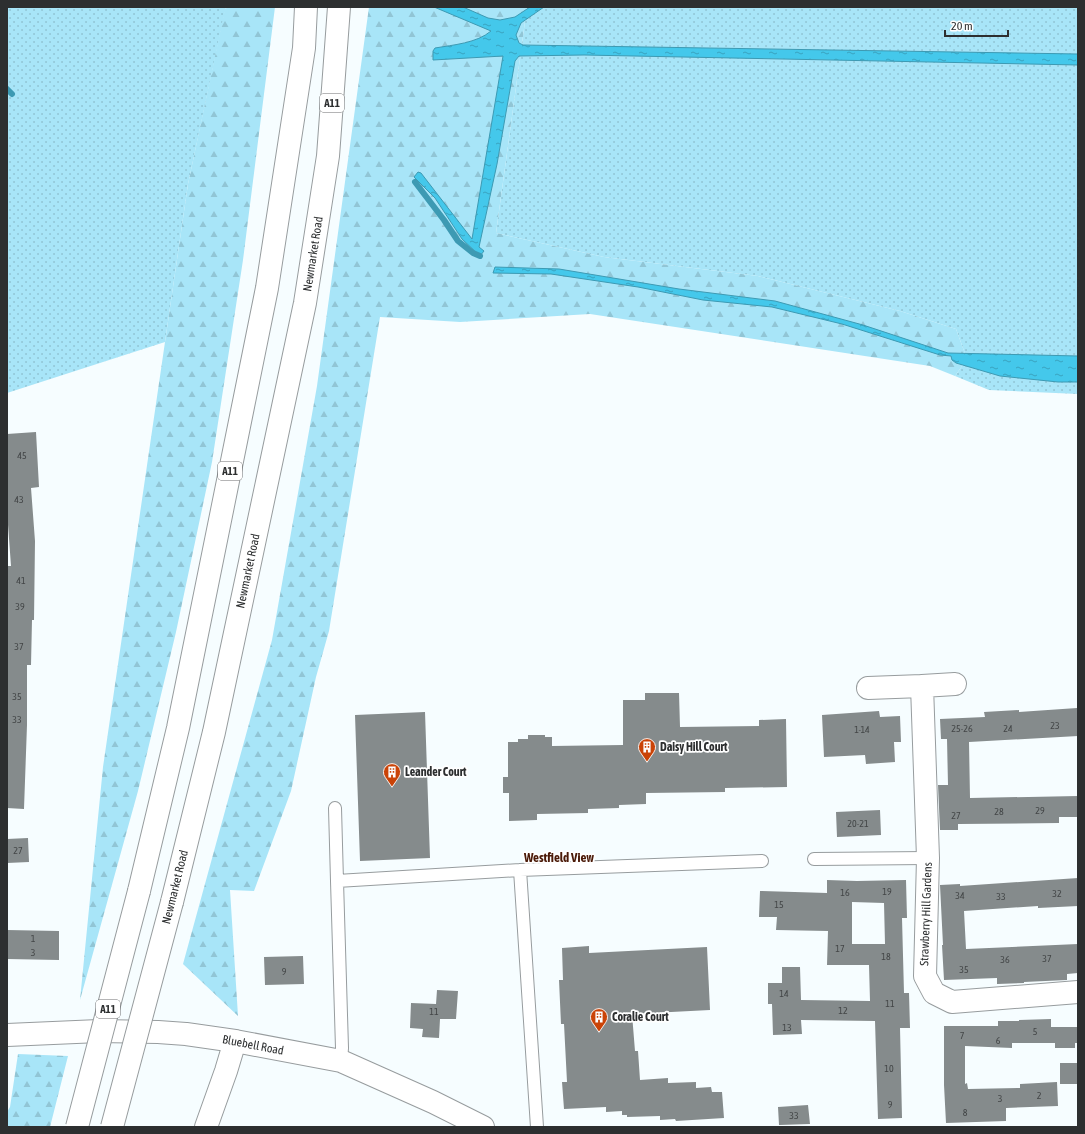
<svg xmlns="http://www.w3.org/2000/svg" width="1085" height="1134" viewBox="0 0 1085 1134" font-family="'Asap Condensed',sans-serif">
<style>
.grass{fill:url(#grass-dots)}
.forest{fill:url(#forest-firs)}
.water{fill:url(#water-ripples);stroke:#3d9ab3}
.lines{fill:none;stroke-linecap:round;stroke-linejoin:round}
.stream{stroke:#3d9ab3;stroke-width:6}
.building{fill:#858b8c;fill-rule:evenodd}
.lane-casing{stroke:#979c9e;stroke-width:14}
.street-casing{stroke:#979c9e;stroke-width:24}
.secondary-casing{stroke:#979c9e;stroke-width:24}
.highway-casing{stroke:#979c9e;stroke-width:24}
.lane{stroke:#fff;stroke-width:12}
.street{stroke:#fff;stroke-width:22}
.secondary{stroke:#fff;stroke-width:22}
.highway{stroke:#fff;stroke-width:22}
.highway-bridge-casing{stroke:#979c9e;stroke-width:24;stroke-linecap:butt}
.highway-bridge{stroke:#fff;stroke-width:22}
.labels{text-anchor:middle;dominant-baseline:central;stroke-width:3.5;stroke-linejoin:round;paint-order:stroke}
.number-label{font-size:10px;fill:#434647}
.shield{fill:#fff;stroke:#6c6d6e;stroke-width:1}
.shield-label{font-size:11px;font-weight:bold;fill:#2d2f30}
.street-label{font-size:12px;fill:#2d2f30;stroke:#fff}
.poi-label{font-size:12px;font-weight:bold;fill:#2d2f30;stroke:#fff;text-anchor:start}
.neighbourhood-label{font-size:13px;font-weight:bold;fill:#4b1a08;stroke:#fff}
</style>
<defs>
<pattern id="grass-dots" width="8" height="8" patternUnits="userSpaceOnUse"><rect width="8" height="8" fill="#a8e5f8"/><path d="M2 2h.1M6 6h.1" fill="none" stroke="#91c5d5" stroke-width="1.8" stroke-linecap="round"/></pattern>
<pattern id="forest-firs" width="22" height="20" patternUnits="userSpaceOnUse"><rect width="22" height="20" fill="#a8e5f8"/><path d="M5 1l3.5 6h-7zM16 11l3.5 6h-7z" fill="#91c5d5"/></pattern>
<pattern id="water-ripples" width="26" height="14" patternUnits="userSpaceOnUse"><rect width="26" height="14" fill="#44c8eb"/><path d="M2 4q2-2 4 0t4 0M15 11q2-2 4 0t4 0" fill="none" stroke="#39a3bf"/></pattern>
</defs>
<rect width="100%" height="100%" fill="#f6fdff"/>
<path class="grass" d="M7,7H226L188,184L165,342L7,393Z
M527,7H1078V394L989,390L955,376L967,359L956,329L900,311L758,276L604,257L496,233Z"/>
<path class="forest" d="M228,7H275L243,260L212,462L176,632L138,791L80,1000L103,767L165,342L188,184L225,9Z
M369,7H527L496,233L604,257L758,276L900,311L956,329L967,359L955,376L930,366L590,314L460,322L380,317L329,631L316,677L291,791L254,891L230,890L238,1016L183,964L272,640L317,386Z
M18,1054L68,1056L50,1127H7V1112L10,1107Z"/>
<path class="water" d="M434,7H463L488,18L500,20L515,17L530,7H544L521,23L516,35L519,43L523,45L1078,54V65L584,55L519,56L515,61L497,164L479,247L484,251L480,256L462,239L435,198L414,177L418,172L421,173L472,239L503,56L433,60V51L435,48C453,45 477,43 491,31Z
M495,267L559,269L679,289L775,301L863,325L948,353L1078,356V382H1058L1000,376L956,363L952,360L951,356L940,355L842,324L772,307L703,300L638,287L551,274L493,273Z"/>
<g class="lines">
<path class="stream" d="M7,89L12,94
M415,182L444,220L458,241L473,253L480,256"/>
</g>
<path class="building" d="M36,432L39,487L31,488L35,541L34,620H32L31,665H27V725L24,809L7,808V566H11L7,511V434Z
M645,693H679L680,727L759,726V720L786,719L787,787L725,788V792L646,793V804L619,805V808L588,809V813L537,814V820L509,821V793H503V777H508V742H518V739H528V735H545V737H552V746L623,745V700H645Z
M1077,708L1078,736L969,742L970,798L1078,796V817H1059V823L958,824V830H940L938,785H948L947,739H941L940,719L985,717L984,712L1019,710V712Z
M879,711L880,717L900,716L901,742H894L895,762L866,764L865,755L824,757L822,715Z
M425,712L430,858L360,861L355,715Z
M880,810L881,835L837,837L836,812Z
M28,838L29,862L7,863V839Z
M1078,878V906L1038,908V906L964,911L966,949L1078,944V973L1067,974V980L1024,982V983L997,984V978L944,980L942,945H943L940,885L960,884V886Z
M827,880L857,881L906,880L907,918H902L904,993H909L910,1028H900L902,1118L878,1119L875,1021L801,1020L802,1034L773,1035L772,1004H768V983H782V967H800L801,1000L870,1001L869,965H827L828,931L776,930L777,917H759L760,891L827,893ZM852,902L884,903L885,944H852Z
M7,930L59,931V960L7,959Z
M589,946V953L707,947L710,1010L632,1014L635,1051H638L640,1080L668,1078V1083L696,1082V1088L711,1087L712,1092H722L724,1118L676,1121L675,1119L660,1120V1116L627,1117V1115H622V1111L606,1112V1107L564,1109L562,1082H567L564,1024H561L559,980H563L562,948Z
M303,956L304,984L265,985L264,957Z
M437,990L458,991L456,1019H440L439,1038L422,1037L423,1029L410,1028L411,1003L436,1004Z
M1051,1019V1027H1078V1043H1075V1048H1055V1043H1012V1048L965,1046V1084L967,1083L968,1089L1020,1088V1084L1057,1082L1058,1106L1006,1108V1121L946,1123L944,1085V1026H998V1021H1019V1020Z
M1060,1063H1078V1084H1060Z
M808,1105L810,1124L779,1125L778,1107Z"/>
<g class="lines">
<g class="lane-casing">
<path id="lane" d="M335,808L337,881L520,870L762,861
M814,859L928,858
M520,870L537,1127
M337,881L342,1048L341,1061"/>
</g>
<g class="street-casing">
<path id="street" d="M955,684L922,686L928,858L925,976L934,993L952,1002L1078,992
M868,688L922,686"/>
</g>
<g class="secondary-casing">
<path id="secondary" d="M7,1035L99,1031L158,1032L186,1034L235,1041L341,1061L433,1102L483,1127"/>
</g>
<g class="highway-casing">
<path id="highway" d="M139,891L178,728L267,288L304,48L306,7
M172,902L214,732L305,303L328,156L339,7
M206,1127L226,1071L235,1041"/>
</g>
<use href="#lane" class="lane"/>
<use href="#street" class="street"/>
<use href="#secondary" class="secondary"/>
<use href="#highway" class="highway"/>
<g class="highway-bridge-casing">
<path id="highway-bridge" d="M77,1127L139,891
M112,1127L172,902"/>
</g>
<use href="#highway-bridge" class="highway-bridge"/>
</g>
<defs>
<g id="building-pin" transform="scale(0.9)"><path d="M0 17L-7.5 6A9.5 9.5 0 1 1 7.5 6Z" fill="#ca4307" stroke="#fff"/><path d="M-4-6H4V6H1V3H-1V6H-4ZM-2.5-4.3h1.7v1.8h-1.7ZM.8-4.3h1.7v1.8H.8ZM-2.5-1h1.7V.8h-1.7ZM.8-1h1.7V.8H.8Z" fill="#fff"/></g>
</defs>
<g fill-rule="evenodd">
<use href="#building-pin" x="647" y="747"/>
<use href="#building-pin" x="392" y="772"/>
<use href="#building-pin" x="599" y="1017"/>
</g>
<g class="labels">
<g class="number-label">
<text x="22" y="455">45</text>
<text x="19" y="499">43</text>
<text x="21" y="580">41</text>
<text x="20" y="606">39</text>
<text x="19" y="646">37</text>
<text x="17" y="696">35</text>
<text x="17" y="719">33</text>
<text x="1055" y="725">23</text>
<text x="962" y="728">25-26</text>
<text x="1008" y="728">24</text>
<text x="862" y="729">1-14</text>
<text x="1040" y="810">29</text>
<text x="999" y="811">28</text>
<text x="956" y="815">27</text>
<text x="858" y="823">20-21</text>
<text x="18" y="850">27</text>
<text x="887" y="891">19</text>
<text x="845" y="892">16</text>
<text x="1057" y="893">32</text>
<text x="960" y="895">34</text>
<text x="1001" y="896">33</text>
<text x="779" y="904">15</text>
<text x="33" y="938">1</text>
<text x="840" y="948">17</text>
<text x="33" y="952">3</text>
<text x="886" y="956">18</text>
<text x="1047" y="958">37</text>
<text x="1005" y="959">36</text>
<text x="964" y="969">35</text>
<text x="284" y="971">9</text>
<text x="784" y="993">14</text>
<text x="890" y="1003">11</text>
<text x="843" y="1010">12</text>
<text x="434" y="1011">11</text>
<text x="787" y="1027">13</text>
<text x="1035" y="1031">5</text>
<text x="962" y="1035">7</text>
<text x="998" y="1040">6</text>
<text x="889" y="1068">10</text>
<text x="1039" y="1095">2</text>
<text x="1000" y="1098">3</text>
<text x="890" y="1104">9</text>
<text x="965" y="1112">8</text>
<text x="794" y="1115">33</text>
</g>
<g class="shield">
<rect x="320" y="94" width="24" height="18" rx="3"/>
<rect x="218" y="462" width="24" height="18" rx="3"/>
<rect x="96" y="1000" width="24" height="18" rx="3"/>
</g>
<g class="shield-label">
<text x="332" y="103">A11</text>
<text x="230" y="471">A11</text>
<text x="108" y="1009">A11</text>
</g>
<g class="street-label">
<text transform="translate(313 254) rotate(-81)">Newmarket Road</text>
<text transform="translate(248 571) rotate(-78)">Newmarket Road</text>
<text transform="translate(175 887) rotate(-76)">Newmarket Road</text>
<text transform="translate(926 914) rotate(-88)">Strawberry Hill Gardens</text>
<text transform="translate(253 1045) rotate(11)">Bluebell Road</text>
</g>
<g class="poi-label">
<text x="660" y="747">Daisy Hill Court</text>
<text x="405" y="772">Leander Court</text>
<text x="612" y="1017">Coralie Court</text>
</g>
<g class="neighbourhood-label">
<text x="559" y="857">Westfield View</text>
</g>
</g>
<rect width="1085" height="1134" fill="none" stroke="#2d2f30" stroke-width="16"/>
<path d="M945 30v6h63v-6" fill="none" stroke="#2d2f30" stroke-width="2"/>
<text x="951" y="30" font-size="12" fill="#2d2f30" stroke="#ffffff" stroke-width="3" paint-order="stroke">20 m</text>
</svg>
